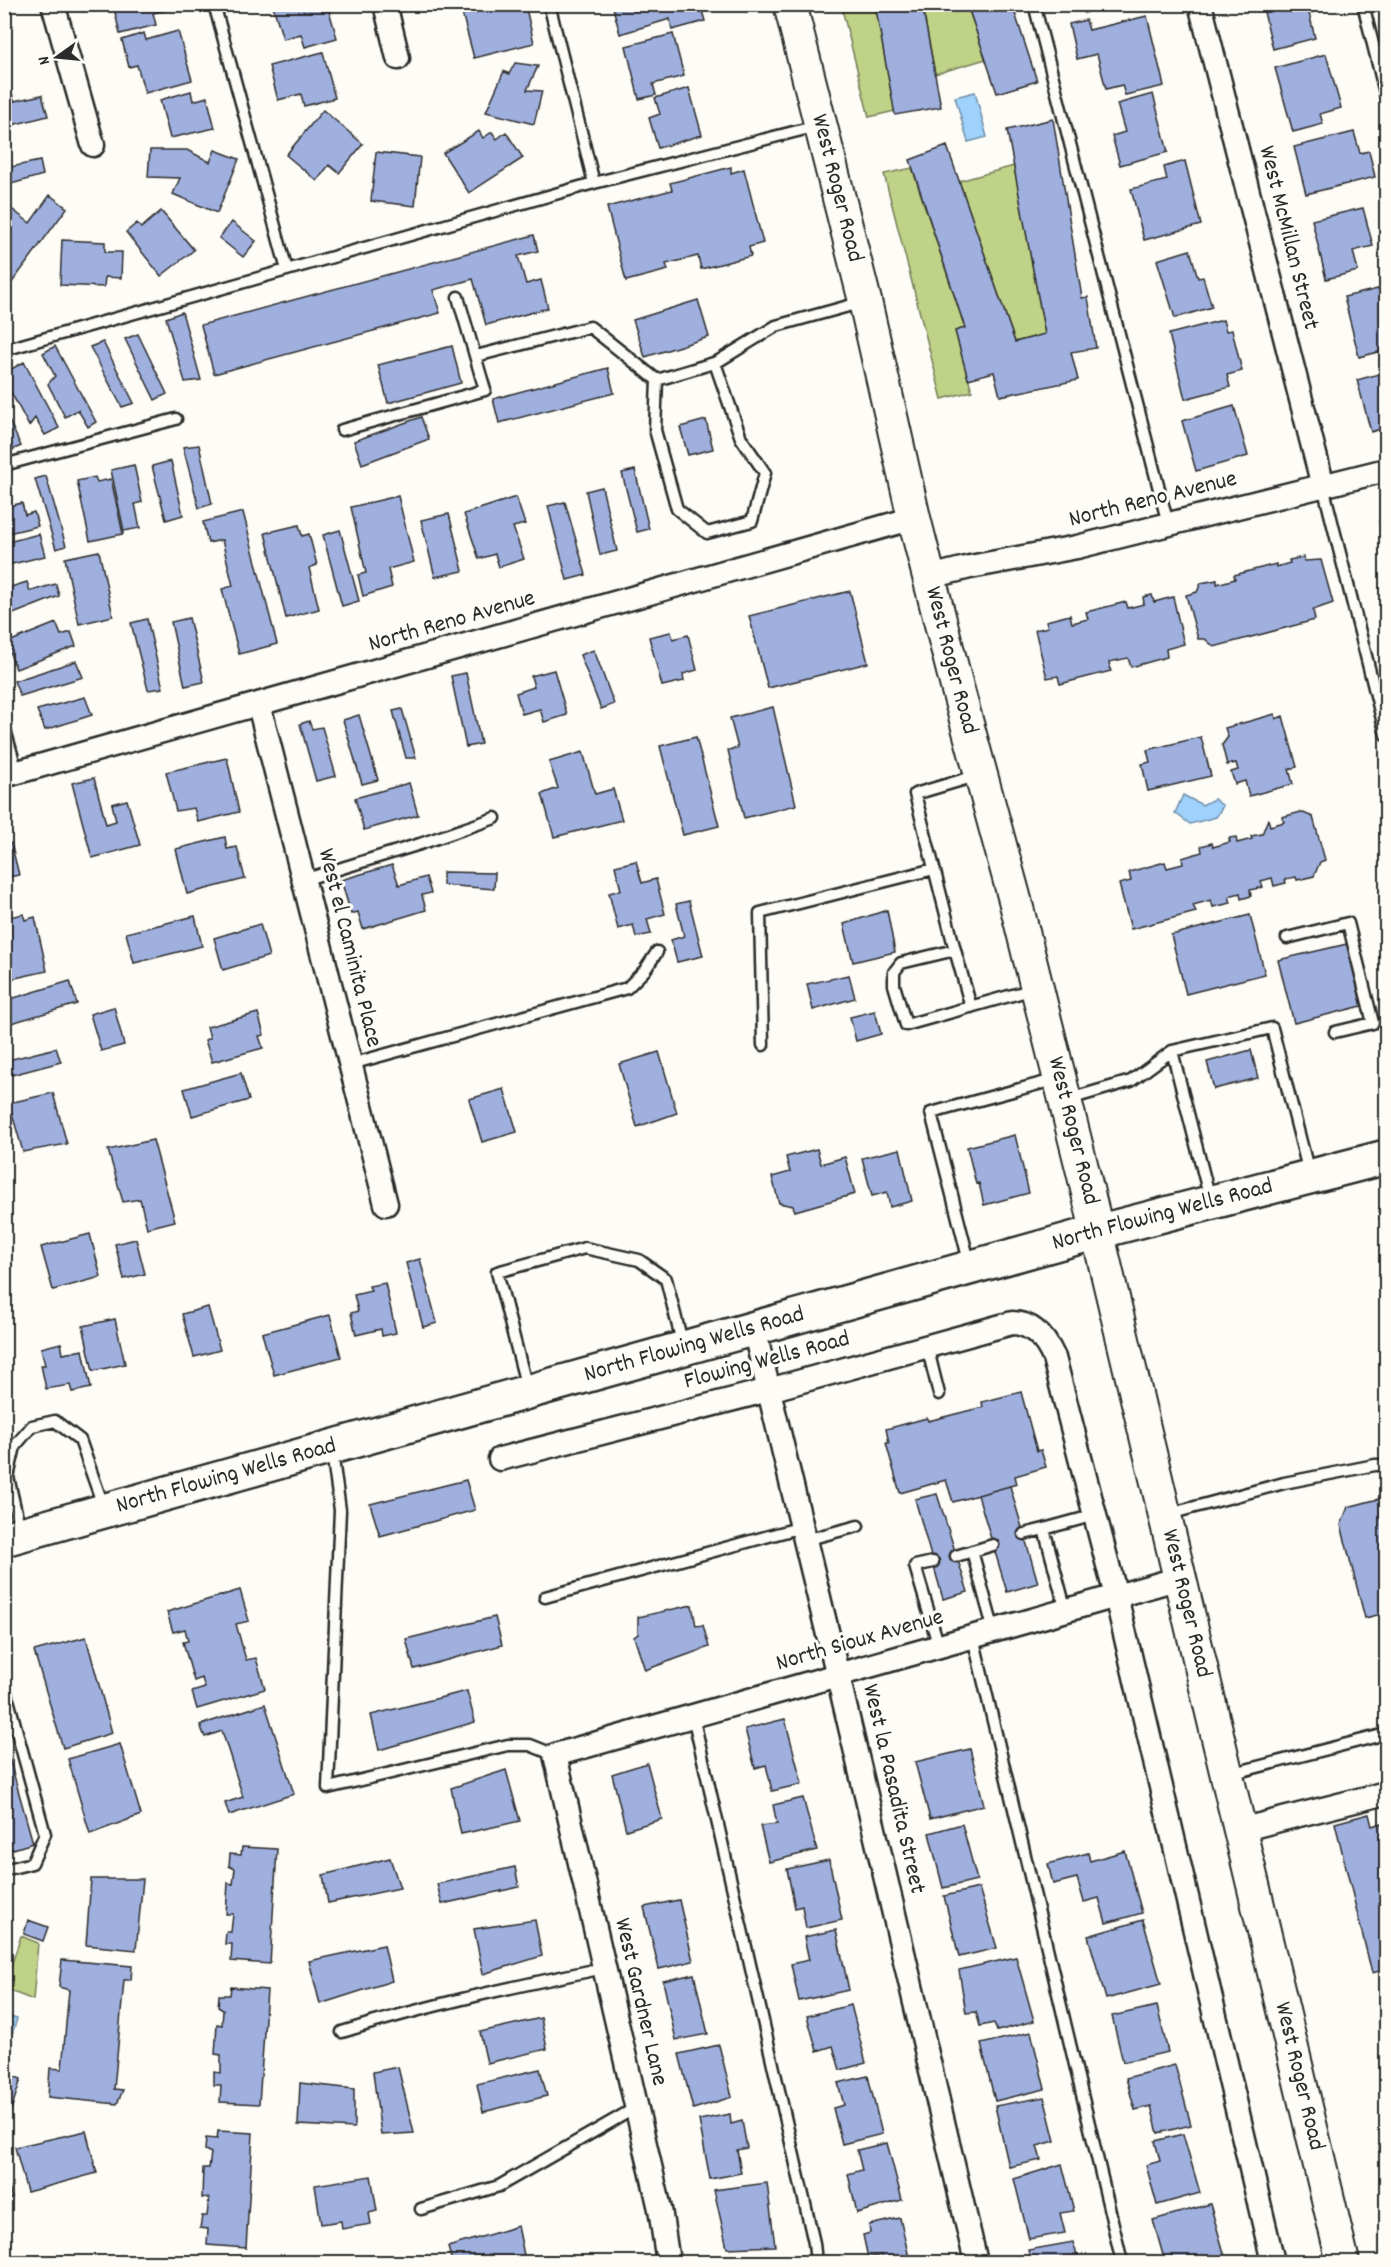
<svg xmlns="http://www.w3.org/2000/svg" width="1391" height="2267" viewBox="0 0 1391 2267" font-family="Dekko,sans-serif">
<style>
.green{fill:#bfd287;stroke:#757e59;stroke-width:1.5}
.water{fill:#9ed1fc;stroke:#708fa8;stroke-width:1.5}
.building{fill:#9fb0df;stroke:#2b2b2b;stroke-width:1.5}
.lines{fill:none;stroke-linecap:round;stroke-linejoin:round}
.lane-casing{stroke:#2b2b2b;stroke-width:15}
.street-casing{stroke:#2b2b2b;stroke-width:27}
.secondary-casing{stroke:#2b2b2b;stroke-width:36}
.primary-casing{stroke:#2b2b2b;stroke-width:38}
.lane{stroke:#fdfcf7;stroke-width:10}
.street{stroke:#fdfcf7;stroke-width:22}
.secondary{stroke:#fdfcf7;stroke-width:32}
.primary{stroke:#fdfcf7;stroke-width:33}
.labels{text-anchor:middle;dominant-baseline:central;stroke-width:6;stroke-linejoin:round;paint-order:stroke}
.street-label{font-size:24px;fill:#2b2b2b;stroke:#fdfcf7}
</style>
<rect width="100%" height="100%" fill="#fdfcf7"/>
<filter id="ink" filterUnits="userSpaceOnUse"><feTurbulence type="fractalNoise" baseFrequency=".0167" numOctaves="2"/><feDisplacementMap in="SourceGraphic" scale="12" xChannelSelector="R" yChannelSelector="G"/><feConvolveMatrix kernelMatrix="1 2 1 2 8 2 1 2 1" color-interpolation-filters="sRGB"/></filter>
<g filter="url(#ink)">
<path class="green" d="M841,5H875L895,111L869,117Z
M922,5H967L986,59L935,74Z
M1014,166L1045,334L1015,342L959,181Z
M912,168L965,328L955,331L972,391L942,399L884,174Z
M21,1936L38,1943L33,2000L5,1989V1984Z"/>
<path class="water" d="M975,92L987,137L968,142L955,97Z
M1183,795L1202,805L1214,799L1223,806L1216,817L1190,824L1175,813Z
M5,2007L9,2008L7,2016L17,2019L5,2055Z"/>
<path class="building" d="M113,4H166L167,10L153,13L156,25L120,34Z
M277,4H327L337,38L305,47L301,34L283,39L273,6Z
M496,4H525L534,43L474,58L462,13Z
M612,4H700L705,21L672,30L670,19L620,34Z
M875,4H922L941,107L895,115Z
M967,4H1012L1037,81L997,93Z
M1082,4H1115L1084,13Z
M1262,4H1326L1327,8L1309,13L1315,38L1273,49Z
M1147,16L1164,86L1125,95L1122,85L1106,89L1097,54L1077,59L1069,24L1086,20L1089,30Z
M178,31L192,80L145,93L137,65L129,67L122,40L144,33L146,40Z
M673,34L684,76L653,84L656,95L639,99L626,46Z
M4,37L10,61L4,62Z
M323,52L335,98L304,106L301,94L278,100L269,66Z
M1326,54L1341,108L1320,114L1323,124L1293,132L1275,68Z
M515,63L538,66L527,90L542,91L534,124L486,112L504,71L509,74Z
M4,76H7L14,101L42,95L48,116L4,127Z
M689,88L702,135L658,148L649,118L660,114L655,98Z
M191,91L193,101L207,97L215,128L170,138L160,100Z
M1153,94L1168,152L1120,165L1112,136L1125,132L1117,104Z
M323,110L363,144L339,173L329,165L317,181L286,155Z
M1053,119L1082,298L1088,297L1096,348L1071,352L1078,380L1000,396L994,372L968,379L955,331L965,328L910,160L947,146L1015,342L1045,334L1007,130Z
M479,131L483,138L492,132L497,139L506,132L523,158L469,193L443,153Z
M1354,132L1360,153L1369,151L1375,177L1306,194L1294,147Z
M4,145L11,167L40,161L43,175L4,186Z
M150,150H187L210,162L215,150L239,159L217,213L173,194L180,178L148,177Z
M376,152L420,157L415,206L371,201Z
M1185,161L1201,225L1144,240L1131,189L1167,180L1164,167Z
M731,167V173L744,169L763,243L749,247L751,256L701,269L698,256L666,264L668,270L626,281L607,207L672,190L670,183Z
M50,195L67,208L8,288L4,285V213L9,207L30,223Z
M1363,208L1373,246L1353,251L1358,271L1326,279L1312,220Z
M161,211L194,250L161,276L126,232L137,223L141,228Z
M232,222L256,241L243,257L219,238Z
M534,235L538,251L518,256L526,284L541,280L548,308L486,325L473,279L433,290L440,313L214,374L201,325Z
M62,240L105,242V252H122L121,278L105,277L104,287L60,285Z
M1190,250L1198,278L1203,277L1212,307L1175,318L1157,260Z
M1386,287V350L1359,357L1344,297Z
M698,300L709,337L645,357L633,320Z
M182,312L201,380L185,382L166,318Z
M1223,320L1226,331L1232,330L1242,371L1227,375L1230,387L1185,399L1169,334Z
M138,334L167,394L155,400L125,339Z
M103,342L134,403L122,407L90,347Z
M55,346L96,422L88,427L78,410L65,417L48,384L55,376L43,353Z
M452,346L461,383L388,403L378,365Z
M24,362L59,428L45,435L35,418L29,426L4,379V373Z
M608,368L614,393L499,423L493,399Z
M1386,372V427L1371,432L1357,380Z
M1234,406L1248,456L1196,471L1182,421Z
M4,410L21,446L7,452L4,447Z
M421,417L429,439L362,464L354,441Z
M706,420L713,449L688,455L680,427Z
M199,445L212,504L199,508L183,447Z
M171,461L183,515L166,520L152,466Z
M134,465L142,502L135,504L140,528L124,531L111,470Z
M635,470L649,529L637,532L622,473Z
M46,476L66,546L56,549L35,479Z
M95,477L97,482L111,479L123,534L90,541L77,481Z
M602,487L617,551L600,555L586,491Z
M398,496L414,562L388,569L392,587L363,596L358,575L366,573L351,507Z
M516,497L525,524L513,527L524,559L499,567L495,554L479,559L464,514Z
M565,502L586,575L567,580L548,506Z
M22,503L25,515L34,512L38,526L4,534V507Z
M243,512L277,644L239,654L222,589L233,586L222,540L208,543L203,522Z
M449,514L463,571L435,577L421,520Z
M1386,519V546L1379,521Z
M299,525L302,536L309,534L317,565L309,568L319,609L286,618L265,533Z
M340,530L359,601L342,606L323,535Z
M39,534L45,556L4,566V543Z
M99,551L113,616L79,624L65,558Z
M1304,557V561L1321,560L1333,603L1313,610L1315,620L1214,647L1205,639H1198L1186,595L1197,592L1201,583L1217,580V584L1235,579L1234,575L1276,564V567L1290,563L1289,560Z
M27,582L30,591L56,584L59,596L8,616L4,606V589Z
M850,591L868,663L768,688L749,616Z
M1152,595L1154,602L1173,597L1184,644L1166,649L1167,657L1131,667L1128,658L1109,662L1111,671L1060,684L1058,676L1047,678L1035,630L1048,627L1046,621L1070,615L1072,623L1088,619L1086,612L1126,602L1128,608L1144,604L1143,597Z
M189,618L204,682L185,686L171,622Z
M147,619L163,688L148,690L131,623Z
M56,623L61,635L71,632L76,646L16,669L6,643Z
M671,632L673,639L688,635L697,670L683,674L684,681L662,686L649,637Z
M594,650L614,704L601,709L580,655Z
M76,661L83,677L20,696L14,681Z
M554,670L567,715L544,722L540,709L522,714L516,693L534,687L531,676Z
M466,673L481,744L466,747L451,676Z
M85,697L92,715L45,730L37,710Z
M773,707L796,805L744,818L728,750L738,748L730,718Z
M402,709L416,758H406L393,711Z
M1275,714L1276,719L1283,716L1297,767L1289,769L1293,784L1249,796L1245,781L1235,784L1231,772L1238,770L1236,763L1227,765L1222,745L1228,737L1225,728Z
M359,715L378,780L362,784L343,720Z
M309,721L312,729L322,727L336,776L316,781L300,724Z
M696,737L719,826L683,835L660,746Z
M1201,737L1211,776L1148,791L1142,764L1150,762L1147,750Z
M583,752L595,794L613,789L622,820L554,837L542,794L558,788L549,762Z
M227,758L239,812L198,822L194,808L176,811L166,772Z
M94,778L106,824L116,821L112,804L127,800L140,845L92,858L72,783Z
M409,783L418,815L364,830L355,798Z
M1301,812L1313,817L1325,860L1320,862L1314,876L1297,880L1296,877L1285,879L1286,883L1274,886L1272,878L1261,881L1263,887L1250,890L1251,896L1241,899L1240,893L1229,896L1231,903L1213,907L1211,900L1193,905L1196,912L1131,929L1119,884L1131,881L1129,872L1165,862L1167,868L1183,864L1182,858L1202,852L1201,846L1212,843L1213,847L1230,842L1229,838L1236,837L1237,843L1252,839L1251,836L1262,834L1268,819L1270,826L1284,822L1282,817Z
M225,837L227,849L237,847L245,879L187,894L176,849Z
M11,843L19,875L4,878V846Z
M636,861L642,883L656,879L665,914L647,919L651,934L636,937L633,925L618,929L609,893L621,890L615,866Z
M392,865L399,885L426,877L431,893L422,895L426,910L363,929L358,912L351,914L341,880Z
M443,872L495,873L494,889L443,885Z
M689,901L703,956L677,962L671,940L684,936L676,904Z
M887,910L895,952L853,962L844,924Z
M23,914L25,920L35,917L47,971L6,980L4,918Z
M1250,915L1265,974L1186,994L1171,935Z
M195,916L202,946L134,963L126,933Z
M260,924L269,956L223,970L214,938Z
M1347,944L1362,1006L1294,1023L1278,960Z
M849,975L855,998L813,1010L807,984Z
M70,981L77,1004L4,1025V1001Z
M114,1007L124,1045L101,1051L90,1014Z
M875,1011L881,1034L856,1041L850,1017Z
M258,1013L264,1035L259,1036L263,1048L212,1062L205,1040L210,1038L207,1027Z
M56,1048L61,1062L4,1077V1061Z
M1251,1050L1258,1078L1214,1089L1207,1062Z
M659,1052L677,1113L637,1127L619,1064Z
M241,1073L249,1100L192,1116L184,1089Z
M504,1089L517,1132L482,1142L469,1099Z
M53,1093L67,1144L23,1152L9,1103Z
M1015,1135L1029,1193L984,1205L979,1183L976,1184L967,1147Z
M153,1140L175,1221L147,1228L140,1199L123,1202L108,1150Z
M817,1149L821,1164L845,1157L855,1194L795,1211L793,1206L779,1203L772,1177L790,1172L786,1157Z
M900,1149L912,1201L890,1207L887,1192L872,1196L862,1158Z
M1386,1215V1221L1382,1224L1379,1218Z
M90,1234L101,1277L53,1290L41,1247Z
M136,1239L145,1274L124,1279L115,1244Z
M420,1259L437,1323L423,1327L406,1263Z
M385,1283L396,1333L382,1336L381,1329L356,1335L351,1313L358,1311L354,1295L371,1291L369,1286Z
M208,1307L220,1350L194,1357L182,1314Z
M330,1315L341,1357L274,1375L262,1333Z
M115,1319L125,1364L93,1371L83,1326Z
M61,1343L63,1354L83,1350L91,1388L72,1392L70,1385L46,1389L41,1365H45L41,1348Z
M1021,1392L1037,1451L1041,1450L1046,1467L1015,1476L1017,1484L953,1502L946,1480L900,1493L886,1443H889L886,1429L927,1418L928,1421L983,1407L982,1402Z
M466,1480L475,1510L380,1536L370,1504Z
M1010,1486L1038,1583L1007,1592L978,1495Z
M937,1494L968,1592L943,1599L915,1499Z
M1386,1497V1613L1365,1618L1341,1525L1348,1507Z
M240,1590L249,1621L236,1624L246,1660L256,1658L265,1689L197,1709L192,1692L205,1688L202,1678L194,1681L183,1642L188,1641L185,1629L173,1632L167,1612Z
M692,1605L696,1626L703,1625L709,1647L645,1670L634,1637L638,1634V1617Z
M495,1617L502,1645L414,1669L406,1639Z
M86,1637L112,1733L63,1748L34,1651Z
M467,1691L475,1722L379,1750L371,1715Z
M265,1704L294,1794L229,1815L225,1803L243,1797L222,1731L205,1737L200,1725Z
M785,1719L802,1784L772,1791L766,1765L755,1768L745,1729Z
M4,1740L33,1843L10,1850L4,1831Z
M120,1744L141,1815L90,1834L68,1759Z
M970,1749L984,1805L930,1819L915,1762Z
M647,1763L662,1819L626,1830L612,1774Z
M506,1770L520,1821L461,1834L451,1788Z
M803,1798L817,1850L769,1862L760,1826L777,1824L773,1805Z
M1369,1814L1372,1826L1382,1823L1386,1840V1885H1384L1386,1894V1969L1372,1973L1335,1823Z
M962,1824L977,1880L943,1888L929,1833Z
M242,1847L277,1849L270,1964L231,1961L232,1944H225L226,1932H231L233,1914H226L228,1883L233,1884L235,1869L229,1866L230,1854L241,1855Z
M1125,1851L1142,1913L1106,1923L1099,1898L1084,1902L1077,1878L1053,1884L1048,1864L1088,1853L1090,1861Z
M390,1858L400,1888L328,1903L323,1875Z
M829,1860L842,1920L806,1928L802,1906L795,1908L787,1869Z
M515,1867L519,1887L442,1904L437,1884Z
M91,1879H143L136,1950L86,1945Z
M979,1888L997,1948L959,1957L944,1896Z
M679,1900L693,1961L659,1969L644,1907Z
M28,1920L48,1927L43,1941L24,1934Z
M535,1920L542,1956L483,1974L474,1929Z
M1143,1920L1161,1984L1106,1999L1088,1936Z
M836,1930L849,1990L799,2001L791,1964L809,1960L804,1937Z
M384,1945L392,1981L320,2004L309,1961Z
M1016,1957L1034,2021L997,2031L994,2023L980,2026L976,2012L966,2013L959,1970Z
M62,1960L132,1966L131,1980H124L114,2089L123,2090L117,2104L48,2097L50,2068L62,2069L69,1990L59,1987Z
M694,1974L708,2034L676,2040L663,1981Z
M231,1987L267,1990L259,2104L220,2102L221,2085H214V2072L221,2073V2055L215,2054L217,2024L222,2025L223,2010L218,2007L219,1995H230Z
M1386,2003V2029L1381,2027Z
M851,2005L866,2063L840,2070L833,2046L817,2051L807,2016Z
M1157,2006L1168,2052L1123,2062L1112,2016Z
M541,2018L547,2049L487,2063L480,2032Z
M1031,2032L1045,2089L995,2101L981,2044Z
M719,2045L732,2097L693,2109L679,2054Z
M1175,2065L1191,2125L1158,2133L1151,2106L1135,2110L1126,2078Z
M398,2067L414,2133L381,2135L373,2072Z
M540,2069L547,2096L483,2112L477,2084Z
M4,2073L21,2079L10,2113L4,2111Z
M868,2076L882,2134L842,2144L833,2108L844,2105L838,2083Z
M300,2083L354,2089V2128L298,2125Z
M1044,2097L1055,2141L1037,2146L1041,2160L1009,2167L995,2106Z
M730,2114L731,2124L742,2121L747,2148L737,2150L741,2173L710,2179L699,2120Z
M86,2131L97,2173L27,2192L15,2147Z
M218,2131L253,2133L246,2248L207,2245L208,2229L200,2228L202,2216H207L209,2198H202L203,2168H209L211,2153L205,2150L206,2138L217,2139Z
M1183,2134L1200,2193L1157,2205L1146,2165L1160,2161L1155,2141Z
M887,2143L902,2200L857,2213L848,2174L862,2170L857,2150Z
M1062,2164L1074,2211L1060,2213L1065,2233L1029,2239L1014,2179Z
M4,2170L12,2198L4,2200Z
M371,2176L377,2211L369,2213L371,2224L342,2229L341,2221L321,2224L315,2185Z
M767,2183L775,2246L727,2248L714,2190Z
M1210,2204L1226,2260L1216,2262H1165L1153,2220Z
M900,2218L910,2262H882L881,2255L868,2258L863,2235L870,2233L869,2225Z
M518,2226L524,2255L502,2262H452L448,2247Z
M1073,2242L1079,2262H1031L1028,2250Z
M157,2255L159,2262H140V2259Z
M729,2258L763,2260V2262H729Z"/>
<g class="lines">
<g class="lane-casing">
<path id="lane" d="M214,4L287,270
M549,4L594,183
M1034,4L1168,524
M1363,4L1386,97
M4,350L594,183L817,126
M476,356L590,327L657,380L717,362L776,326L863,302
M657,380L655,430L677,509L707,533L752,521L765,473L741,438L715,363
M342,430L485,390L458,297
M4,465L176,419
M1323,486L1386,735
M4,726L17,772
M303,880L420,844L495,818
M1287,938L1348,923L1373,1023L1335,1032
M955,950L915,794L979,775
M971,1007L955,950L901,963L894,972V985L906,1025L1034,989
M763,1045L760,913L934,869
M1172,1051L1210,1199
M351,1064L627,988L645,970L657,952
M1066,1100L1131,1081L1172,1051L1272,1028L1309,1173
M970,1265L931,1113L1057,1079
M927,1346L939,1394
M527,1388L497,1272L585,1248L639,1260L666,1279L683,1346
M332,1452L340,1510L328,1788L508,1745H530L555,1755
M1169,1514L1284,1483L1375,1465H1386
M20,1530L8,1477L15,1446L32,1426L55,1421L80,1440L104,1508
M1024,1534L1044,1529
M805,1540L858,1526
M972,1551L994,1631
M956,1556L993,1545
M933,1562L915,1566L939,1647
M545,1597L802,1527
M1066,1611L1044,1529L1095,1515
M973,1637L1122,2262
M4,1685L45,1834L32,1863L4,1870
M693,1716L814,2243L816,2262
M1230,1774L1386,1734
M342,2032C428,2005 516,1986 604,1968
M421,2209L499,2186L637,2107"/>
</g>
<g class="street-casing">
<path id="street" d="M53,4L93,145
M385,4L398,58
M1200,4L1323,486
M930,577L970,567L1077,547L1386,470
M259,705L386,1204
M4,776L914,518
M754,1329L838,1676L976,2262
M500,1459L769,1390L1012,1323C1033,1323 1046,1340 1054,1358L1116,1596L1273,2262
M1240,1830L1386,1793
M668,2262L660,2209L555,1755L1180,1578"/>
</g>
<g class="secondary-casing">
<g id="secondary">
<path id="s1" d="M790,4L865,301L914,518L956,683L1015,900L1083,1172L1343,2262"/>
</g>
</g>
<g class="primary-casing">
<g id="primary">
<path id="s2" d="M4,1539L1097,1232L1386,1157"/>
</g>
</g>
<use href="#lane" class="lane"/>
<use href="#street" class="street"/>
<use href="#secondary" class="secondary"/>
<use href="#primary" class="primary"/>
</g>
</g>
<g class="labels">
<g class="street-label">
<text stroke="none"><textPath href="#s1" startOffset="190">West Roger Road</textPath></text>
<text transform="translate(1288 238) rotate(76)">West McMillan Street</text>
<text transform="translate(1153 500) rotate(-14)">North Reno Avenue</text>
<text transform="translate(452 622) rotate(-16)">North Reno Avenue</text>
<text stroke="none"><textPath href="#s1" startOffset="676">West Roger Road</textPath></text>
<text transform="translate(349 948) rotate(76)">West el Caminita Place</text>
<text stroke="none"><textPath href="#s1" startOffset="1162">West Roger Road</textPath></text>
<text stroke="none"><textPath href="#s2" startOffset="1203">North Flowing Wells Road</textPath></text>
<text stroke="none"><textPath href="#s2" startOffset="717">North Flowing Wells Road</textPath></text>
<text transform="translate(767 1361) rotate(-15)">Flowing Wells Road</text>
<text stroke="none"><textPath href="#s2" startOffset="231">North Flowing Wells Road</textPath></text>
<text stroke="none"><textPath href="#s1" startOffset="1648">West Roger Road</textPath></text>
<text transform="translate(860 1641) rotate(-16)">North Sioux Avenue</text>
<text transform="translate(893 1789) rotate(77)">West la Pasadita Street</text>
<text transform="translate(640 2002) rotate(77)">West Gardner Lane</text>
<text stroke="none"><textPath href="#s1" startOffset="2134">West Roger Road</textPath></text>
</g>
</g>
<rect width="1391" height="2267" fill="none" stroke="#fdfcf7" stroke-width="24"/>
<rect x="12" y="12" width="1367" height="2243" fill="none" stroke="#2b2b2b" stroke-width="2" filter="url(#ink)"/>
<g transform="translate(57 57) rotate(255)" stroke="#fdfcf7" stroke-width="4.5" paint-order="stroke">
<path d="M0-4.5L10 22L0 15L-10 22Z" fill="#2b2b2b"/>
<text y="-9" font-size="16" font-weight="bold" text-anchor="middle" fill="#2b2b2b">N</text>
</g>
</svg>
